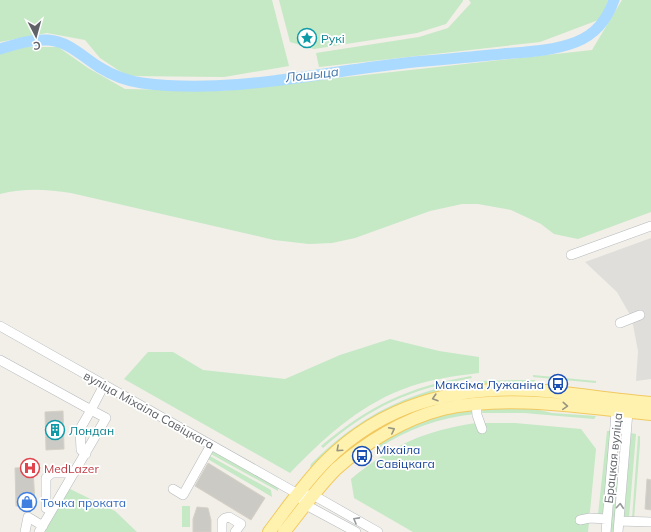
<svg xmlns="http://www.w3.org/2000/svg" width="651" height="532" viewBox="0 0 651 532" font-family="Mulish,sans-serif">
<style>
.industrial{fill:#e0deda}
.green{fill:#c5e8c5}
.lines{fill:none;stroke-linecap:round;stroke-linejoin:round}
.river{stroke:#aadaff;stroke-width:11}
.building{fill:#cccac5;stroke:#d6d1c6}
.minor-casing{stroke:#b5b8bc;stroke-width:10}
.major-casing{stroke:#f2c960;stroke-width:14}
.minor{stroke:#fff;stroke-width:9}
.major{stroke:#fff2af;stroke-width:12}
.oneway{stroke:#979581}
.oneway2{stroke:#979a9d}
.labels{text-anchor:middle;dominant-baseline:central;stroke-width:3.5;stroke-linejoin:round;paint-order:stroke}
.culture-label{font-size:12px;fill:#0d838f;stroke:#fff;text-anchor:start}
.transit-label{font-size:12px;fill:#164399;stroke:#fff;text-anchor:end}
.street-label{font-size:12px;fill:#5f6368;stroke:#fff}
.health-label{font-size:12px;fill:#be3a42;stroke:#fff;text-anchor:start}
.shop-label{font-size:12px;fill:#366cbe;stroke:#fff;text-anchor:start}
.water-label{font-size:13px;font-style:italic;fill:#4174aa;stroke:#fff}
</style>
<rect width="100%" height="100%" fill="#f1efe8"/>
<path class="industrial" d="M651,238V379L636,381L638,351L633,325L629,313L617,292L585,262Z"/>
<path class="green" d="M0,0H272L289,66L224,77L127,76L100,58L85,40L47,33L0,42Z
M279,0H463V1L446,24L417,33L314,49L290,42Z
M469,0H608L601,19L540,42L319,67L316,53L419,37L448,28L471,3Z
M622,0H651V212L578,239L554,234L541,224L511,210L478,204H462L430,211L355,238L332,243L309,244L274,240L71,193C47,189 24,188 0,194V53L26,47H58L88,68L125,89L221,91L592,50Z
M390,339L439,351L479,357V373C453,376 425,380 401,390C357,407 322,440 290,473L124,379L148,352H173L203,370L285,379L340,355Z
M533,375L596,381V383L533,377Z
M471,376L472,378C410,389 370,407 323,448L321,446C370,405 408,387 471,376Z
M515,380H535L536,383L483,385L479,381Z
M472,381L468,387L441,392L344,437L310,468L311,464C358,417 406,392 472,381Z
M529,395L596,402L557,398L444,404L335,463L363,436L400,415L462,397Z
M483,408H531L552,413L596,416L594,419L524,413H482Z
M471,410L475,414C439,418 407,429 377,449L376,447C405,423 434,416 471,410Z
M476,423H515L581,429L596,449L588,532H413L354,498L351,479C392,445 424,431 476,423Z
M607,431H610L604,510L601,515H598Z
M631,433L636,434L629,518H624Z
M619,435L617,466L618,483L614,532H610Z
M638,436H640V444L634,519H632Z
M212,450L278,488V491L209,453Z
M208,455L271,490L272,497L206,458Z
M68,488L115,511L137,532H44Z
M182,506H190V527H182Z"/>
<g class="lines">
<path class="river" d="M0,49C16,44 31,39 48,40C68,41 83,57 99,67C112,75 126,81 142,83C232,95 324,71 414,62C444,59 473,57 502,54C527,52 553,51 576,42C596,34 607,20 614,0"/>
</g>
<path class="building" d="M63,411L64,449L46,450L45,412Z
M208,463L265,498L251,520L195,486Z
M33,467L35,505L16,506L15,468Z
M647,479L651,480V510L645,509Z
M197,507L208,508L211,520V532H193V519Z"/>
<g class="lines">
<g class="minor-casing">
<path id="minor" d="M571,255L651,226
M620,323L640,315
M0,326L298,494L306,505L356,532
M0,360L91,410L80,429L81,450L86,454
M476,404L477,415L482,429
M173,489L183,495L211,445
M308,495H313L378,532
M51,510L46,508V478L52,473H74
M580,520L590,518L607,519
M619,521L651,522
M25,532L28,517L43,526
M39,532L106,418L91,410L104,385
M222,532V521L225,518L229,517L241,524L235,532
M606,532L615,426L616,411L620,405
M618,532L628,412L625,406"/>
</g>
<g class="major-casing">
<path id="major" d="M269,532C287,508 305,482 326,461C383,404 454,386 534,390C573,393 612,400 651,403
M284,532C301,511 317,488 336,469C366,442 404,419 443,409C508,394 585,408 651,414"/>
</g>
<use href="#minor" class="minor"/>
<use href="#major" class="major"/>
</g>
<defs><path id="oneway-chevron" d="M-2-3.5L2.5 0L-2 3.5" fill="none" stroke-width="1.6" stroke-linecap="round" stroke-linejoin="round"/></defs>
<g class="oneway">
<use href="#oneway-chevron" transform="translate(435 398) rotate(163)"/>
<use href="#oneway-chevron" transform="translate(565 406) rotate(4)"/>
<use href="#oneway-chevron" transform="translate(392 430) rotate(-27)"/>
<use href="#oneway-chevron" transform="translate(339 449) rotate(138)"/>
</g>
<g class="oneway2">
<use href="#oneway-chevron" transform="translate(620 506) rotate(-85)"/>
<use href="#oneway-chevron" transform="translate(356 520) rotate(-151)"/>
</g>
<defs>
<g id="sight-ring" transform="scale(1)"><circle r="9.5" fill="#fff" stroke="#0f9aa8" stroke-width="1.5"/><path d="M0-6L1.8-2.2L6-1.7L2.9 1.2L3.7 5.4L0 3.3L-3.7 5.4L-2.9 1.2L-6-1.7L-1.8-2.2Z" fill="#0f9aa8"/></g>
<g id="bus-ring" transform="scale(1)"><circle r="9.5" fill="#fff" stroke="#1a4fb4" stroke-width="1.5"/><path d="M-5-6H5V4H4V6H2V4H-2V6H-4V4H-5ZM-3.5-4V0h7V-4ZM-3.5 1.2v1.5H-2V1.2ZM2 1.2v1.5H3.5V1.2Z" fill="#1a4fb4"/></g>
<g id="building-ring" transform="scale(1)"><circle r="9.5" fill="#fff" stroke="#0f9aa8" stroke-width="1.5"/><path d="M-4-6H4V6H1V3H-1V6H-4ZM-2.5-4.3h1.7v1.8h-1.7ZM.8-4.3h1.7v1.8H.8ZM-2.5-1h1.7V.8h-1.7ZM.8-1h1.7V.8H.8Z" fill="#0f9aa8"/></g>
<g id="hospital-ring" transform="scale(1)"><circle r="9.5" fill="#fff" stroke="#e0444e" stroke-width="1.5"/><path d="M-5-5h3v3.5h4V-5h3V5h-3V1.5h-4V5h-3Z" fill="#e0444e"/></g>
<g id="shop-ring" transform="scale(1)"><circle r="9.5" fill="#fff" stroke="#3f7fe0" stroke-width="1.5"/><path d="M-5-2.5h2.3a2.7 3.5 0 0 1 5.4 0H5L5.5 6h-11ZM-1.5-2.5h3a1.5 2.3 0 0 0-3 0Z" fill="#3f7fe0"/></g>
</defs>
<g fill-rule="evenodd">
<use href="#sight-ring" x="307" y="38"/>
<use href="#bus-ring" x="558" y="384"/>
<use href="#building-ring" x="55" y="430"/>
<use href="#bus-ring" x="362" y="456"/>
<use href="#hospital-ring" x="30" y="468"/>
<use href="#shop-ring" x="27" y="502"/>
</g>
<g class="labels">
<g class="culture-label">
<text x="321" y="38">Рукі</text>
<text x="69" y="430">Лондан</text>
</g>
<g class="transit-label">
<text x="544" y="384">Максіма Лужаніна</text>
<text x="376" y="449" text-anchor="start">Міхаіла<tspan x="376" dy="14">Савіцкага</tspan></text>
</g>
<g class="street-label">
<text transform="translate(149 410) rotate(29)">вуліца Міхаіла Савіцкага</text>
<text transform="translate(613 458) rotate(-84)">Брацкая вуліца</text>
</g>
<g class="health-label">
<text x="44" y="468">MedLazer</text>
</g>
<g class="shop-label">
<text x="41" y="502">Точка проката</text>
</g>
<g class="water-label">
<text transform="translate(312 74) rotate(-7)">Лошыца</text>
</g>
</g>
<g transform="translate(36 36) rotate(174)" stroke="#ffffff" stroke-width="3" paint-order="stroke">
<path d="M0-3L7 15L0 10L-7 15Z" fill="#5f6368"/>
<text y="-6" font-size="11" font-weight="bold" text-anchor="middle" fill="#5f6368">С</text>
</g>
</svg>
